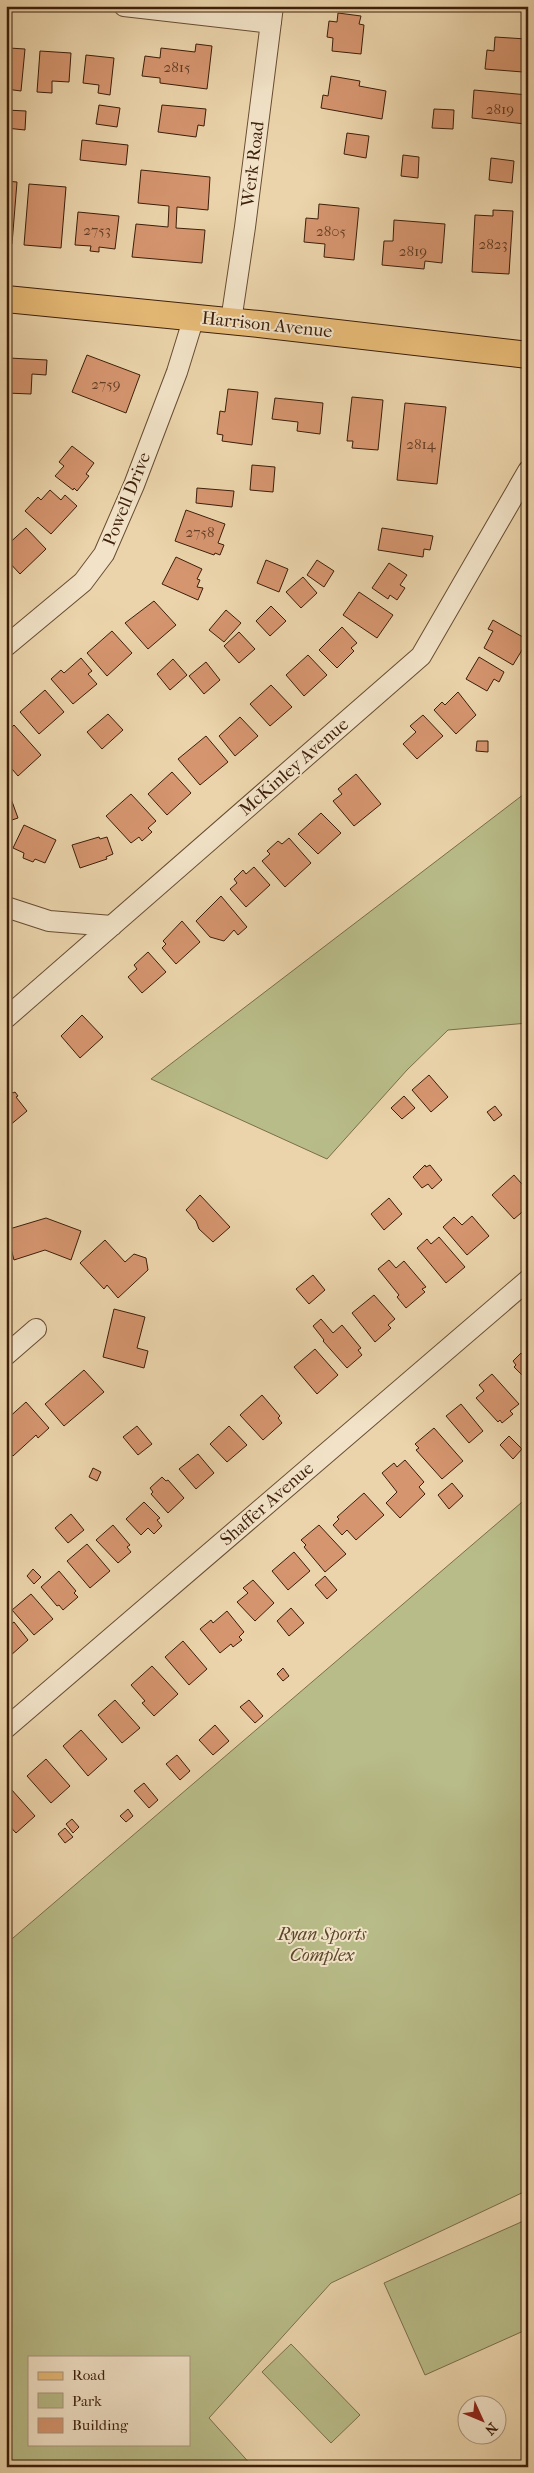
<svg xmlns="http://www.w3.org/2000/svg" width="534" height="2473" viewBox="0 0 534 2473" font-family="'IM FELL French Canon',serif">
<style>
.green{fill:#b8bc88;stroke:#7a6d49;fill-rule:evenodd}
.building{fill:#d5956f;stroke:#3c1e0a}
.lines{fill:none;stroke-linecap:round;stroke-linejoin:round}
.minor-casing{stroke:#684c32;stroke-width:22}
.major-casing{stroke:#3c1e0a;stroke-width:28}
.minor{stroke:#f2e3c8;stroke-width:20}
.major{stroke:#e6ba76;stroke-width:26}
.labels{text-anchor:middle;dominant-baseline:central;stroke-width:4;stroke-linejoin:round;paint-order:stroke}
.number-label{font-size:15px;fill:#623c23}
.street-label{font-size:18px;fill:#3c1e0a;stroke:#f2e3c8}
.park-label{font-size:18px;font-style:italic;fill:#5b462a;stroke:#f2e3c8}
</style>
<rect width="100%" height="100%" fill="#ebd4ab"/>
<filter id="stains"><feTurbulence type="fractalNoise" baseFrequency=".004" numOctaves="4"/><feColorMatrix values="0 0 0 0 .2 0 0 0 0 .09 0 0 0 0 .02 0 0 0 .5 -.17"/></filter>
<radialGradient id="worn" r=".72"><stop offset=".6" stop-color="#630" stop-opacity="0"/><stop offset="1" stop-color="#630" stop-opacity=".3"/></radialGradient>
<path class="green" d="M528,791V1023L448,1030L407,1070L327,1159L151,1079Z
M528,1497V2190L331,2283L209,2418L253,2467H6V1944ZM29,2357H189V2444H29Z
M528,2219V2329L425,2375L384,2283Z
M291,2344L360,2415L331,2443L262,2372Z"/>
<path class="building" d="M338,13L361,16L359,24L364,25L361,54L332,51L333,38L327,37L329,21L337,22Z
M495,37L526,39L523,72L485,69L487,50L494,51Z
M196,44L212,46L207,89L160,83V78L142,76L145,56L160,58L161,48L195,52Z
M9,48L25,49L21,91L6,89V51H9Z
M40,51L71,53L69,82L52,81V93L37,92Z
M86,55L114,58L110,95L98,93L99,85L83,83Z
M331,76L360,81L359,86L386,91L382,119L321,108L323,95L328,96Z
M474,90L528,95L525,124L472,118Z
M99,105L120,108L117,127L96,124Z
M162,105L206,109L204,126L198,125L196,137L158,132Z
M434,109L454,110L453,129L432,128Z
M6,110L26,111L25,130L6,128Z
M347,133L369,136L366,158L344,154Z
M82,140L128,145L126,165L80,160Z
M403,155L419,157L418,178L401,176Z
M491,158L514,161L512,183L489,180Z
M141,170L210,177L208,210L177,207L176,228L205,230L202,263L132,257L136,224L168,227L169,206L138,203Z
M6,181L17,182L12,244L6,243Z
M29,184L66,187L61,248L24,245Z
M319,204L359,208L354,260L324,257L325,244L304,242L306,218L318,219Z
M493,210L513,211L509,274L472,272L475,215L493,216Z
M78,212L119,216L115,249L99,247V252L90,251L91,246L75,245Z
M394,220L445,224L442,263L425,261L424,269L382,265L384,241H393Z
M87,355L140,375L126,413L72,392Z
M9,358L47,360L46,375L32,374L31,394L6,393Z
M228,389L258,392L252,445L222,441L223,435L217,434L220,411L225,412Z
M352,397L383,400L378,450L352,448L353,441H347Z
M275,398L323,403L320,434L297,431L298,422L272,419Z
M405,403L446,407L437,484L397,480Z
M72,446L94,463L86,474L89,476L77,491L74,488L73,490L55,476L64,466L59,462Z
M252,465L275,467L273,492L250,490Z
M197,488L234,491L232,507L196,503Z
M50,490L61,500L65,495L77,506L51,534L25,511L38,497L41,500Z
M186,510L225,524L218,543L224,545L220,555L215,553L214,555L175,541Z
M26,528L46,549L20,574L6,559V546Z
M382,528L433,536L430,550L424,549L423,557L378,550Z
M176,557L202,569L197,579L200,580L197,587L203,588L198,600L162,584Z
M266,560L288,569L279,592L257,583Z
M317,560L334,571L324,587L307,575Z
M389,563L407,575L400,585L405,588L397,600L390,595L388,599L372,588Z
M303,577L317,593L301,608L286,592Z
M359,592L393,615L377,638L343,615Z
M154,601L176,625L148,649L125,623Z
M271,606L286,621L270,636L256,621Z
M226,610L241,623L224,642L209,630Z
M493,620L528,640L513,665L484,648L493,631L488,629Z
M342,627L357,643L351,648L354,651L337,668L319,650Z
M112,631L132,653L107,676L87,653Z
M239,632L255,649L239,663L224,646Z
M308,655L327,675L304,696L286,675Z
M479,657L504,672L499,682L494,679L487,691L466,679Z
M81,658L92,671L88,674L97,684L73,704L51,679L61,670L64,673Z
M173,659L187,675L170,690L157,674Z
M206,662L220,680L204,694L189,676Z
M271,685L292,707L270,726L250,704Z
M45,690L64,712L39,734L20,712Z
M458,692L476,715L456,734L434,710L442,702L445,705Z
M108,714L123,730L102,749L87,732Z
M423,715L443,736L417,759L403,744L416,732L410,726Z
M240,717L258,736L235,756L219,736Z
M14,725L41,755L18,776L6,762V733Z
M206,736L228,762L200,785L178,759Z
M477,741H488V752L476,751Z
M172,772L191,793L167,815L148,794Z
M356,774L381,804L354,826L333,801L342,794L338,789Z
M6,785L18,818L6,822Z
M131,794L156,821L148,828L152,832L142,841L139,837L131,843L106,816Z
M321,813L341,833L318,854L298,834Z
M24,825L56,840L45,863L35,859L33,862L23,858L24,853L13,848Z
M99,837L100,839L107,837L113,854L106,857L107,859L80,868L72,845Z
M289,838L311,863L285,887L262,861L270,854L267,851L278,841L282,844Z
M254,867L270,885L246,907L230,889L237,883L234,879L243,870L246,874Z
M221,896L247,927L238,935L234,930L224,941L210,937L196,921Z
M182,921L200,942L176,964L162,948L166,944L163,941Z
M148,952L166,972L142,993L128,977L137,969L134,965Z
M82,1015L103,1037L80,1058L61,1036Z
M429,1075L448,1097L431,1112L412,1090Z
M6,1086L13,1093L15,1092L18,1096L16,1097L27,1111L9,1126L6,1122Z
M404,1096L415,1108L402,1119L391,1108Z
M495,1106L502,1115L494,1121L487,1112Z
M425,1165L426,1167L430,1165L442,1180L432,1189L428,1184L422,1188L413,1177Z
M514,1175L528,1191V1207L514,1219L492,1195Z
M200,1195L230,1227L213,1242L199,1229L196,1221L186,1210Z
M389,1198L402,1214L384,1230L371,1214Z
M472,1216L489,1236L467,1255L443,1227L454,1217L462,1225Z
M46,1218L81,1231L71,1260L45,1250L14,1260L6,1230Z
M439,1237L465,1267L446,1283L417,1248L427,1239L431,1244Z
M105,1240L125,1262L134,1254L146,1258L148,1270L118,1298L107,1285L104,1289L80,1263Z
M389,1260L396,1268L404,1261L426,1287L422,1289L425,1292L406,1308L397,1297L399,1295L378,1269Z
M313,1275L325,1290L309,1304L296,1289Z
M374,1295L395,1319L388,1325L391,1328L375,1342L352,1313Z
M114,1309L145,1317L137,1348L148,1351L144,1368L103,1357Z
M321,1319L333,1333L342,1325L361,1348L358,1350L362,1355L347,1368L323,1341L324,1340L313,1326Z
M315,1349L338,1375L317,1394L294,1367Z
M521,1353L525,1358L528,1355V1381L514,1367L516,1365L513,1361Z
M84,1370L104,1392L64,1426L45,1404Z
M492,1374L519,1404L510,1411L513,1414L502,1423L500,1420L498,1422L476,1398L484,1391L479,1385Z
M262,1395L280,1416L278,1418L282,1423L263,1440L240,1415Z
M26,1402L49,1428L38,1438L36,1435L13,1456L8,1451L6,1453V1420Z
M461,1404L483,1431L469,1443L446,1416Z
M137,1426L152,1444L138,1455L123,1437Z
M229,1426L247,1445L227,1462L210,1444Z
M434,1428L463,1461L442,1479L416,1450L419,1448L415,1444Z
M509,1436L522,1449L513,1459L500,1445Z
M198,1454L214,1473L196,1489L179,1469Z
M405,1460L424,1482L419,1487L425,1494L400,1518L386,1503L397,1492L382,1473L394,1463L397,1467Z
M93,1468L101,1472L97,1481L89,1477Z
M162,1477L166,1481L168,1480L184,1498L168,1513L151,1494L153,1492L150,1488Z
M452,1483L463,1496L449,1509L438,1495Z
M364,1493L384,1515L356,1540L347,1530L342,1535L333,1525L339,1519L337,1517Z
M144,1502L160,1518L157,1520L162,1526L154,1534L148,1528L141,1535L126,1519Z
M71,1514L84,1530L68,1543L55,1528Z
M113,1525L130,1545L127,1547L131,1552L118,1563L96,1540Z
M319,1525L346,1554L325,1572L304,1547L306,1545L301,1540Z
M87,1544L110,1571L90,1588L67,1561Z
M294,1552L310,1571L288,1590L272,1571Z
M33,1569L41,1577L34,1584L27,1576Z
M59,1571L76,1591L74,1593L78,1597L63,1610L59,1605L57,1606L41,1587Z
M325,1576L337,1590L327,1599L315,1585Z
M253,1580L274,1603L255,1621L237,1602L248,1593L243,1588Z
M31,1594L53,1619L34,1635L12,1610Z
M291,1608L304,1623L289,1636L277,1621Z
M227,1611L244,1632L239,1637L242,1640L233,1647L231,1644L220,1653L200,1629L211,1620L213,1623Z
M6,1621L10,1625L14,1622L28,1640L10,1656L6,1652Z
M183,1641L207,1669L189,1685L165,1657Z
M152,1666L178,1694L154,1716L142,1703L145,1701L131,1685Z
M283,1668L289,1676L283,1681L277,1674Z
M115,1700L140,1728L122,1743L98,1715Z
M249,1700L263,1716L255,1723L240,1707Z
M215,1725L229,1741L213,1755L199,1740Z
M81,1730L107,1759L88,1776L63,1746Z
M177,1755L190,1771L180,1780L166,1764Z
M46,1759L70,1786L51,1803L27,1776Z
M144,1783L158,1800L149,1808L134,1791Z
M11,1789L35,1816L16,1833L6,1822V1793Z
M128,1809L133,1816L126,1822L120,1816Z
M72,1819L79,1827L73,1833L66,1824Z
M65,1828L73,1837L65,1843L58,1834Z"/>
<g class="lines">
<g class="minor-casing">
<path id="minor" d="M124,6L271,23
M231,321L245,227L273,6
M6,646L83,582L104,554L134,485L177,372L194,317
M6,907L49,921L112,926
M6,1018L421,656L528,471
M6,1355L36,1329
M6,1728L528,1280"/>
</g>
<g class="major-casing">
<path id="major" d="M6,299L259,324L528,355"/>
</g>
<use href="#minor" class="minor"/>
<use href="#major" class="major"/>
</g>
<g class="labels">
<g class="number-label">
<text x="177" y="67">2815</text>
<text x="500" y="109">2819</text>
<text x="97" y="230">2753</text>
<text x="331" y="231">2805</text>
<text x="493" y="244">2823</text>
<text x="413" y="251">2819</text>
<text x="106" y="384">2759</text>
<text x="421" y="444">2814</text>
<text x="200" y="532">2758</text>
</g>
<g class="street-label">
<text transform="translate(253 164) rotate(-83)">Werk Road</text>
<text transform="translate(267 325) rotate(6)">Harrison Avenue</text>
<text transform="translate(127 499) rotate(-68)">Powell Drive</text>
<text transform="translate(294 767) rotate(-41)">McKinley Avenue</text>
<text transform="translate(267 1504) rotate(-41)">Shaffer Avenue</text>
</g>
<g class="park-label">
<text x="322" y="1934">Ryan Sports<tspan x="322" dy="21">Complex</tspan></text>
</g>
</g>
<rect width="534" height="2473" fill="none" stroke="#ebd4ab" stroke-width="25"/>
<rect x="8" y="8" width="519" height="2458" fill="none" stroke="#3c1e0a" stroke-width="2.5"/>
<rect x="12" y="12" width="509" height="2448" fill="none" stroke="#3c1e0a"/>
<rect x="28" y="2356" width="162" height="90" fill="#f2e3c8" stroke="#a9947c"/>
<rect x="38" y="2372" width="25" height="8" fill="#e6ba76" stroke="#a9947c"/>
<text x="72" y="2380" font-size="15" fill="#3c1e0a">Road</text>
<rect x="38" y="2393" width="25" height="15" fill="#b8bc88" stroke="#a9947c"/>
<text x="72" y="2406" font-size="15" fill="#3c1e0a">Park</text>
<rect x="38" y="2418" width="25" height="15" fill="#d5956f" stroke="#a9947c"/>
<text x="72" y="2430" font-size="15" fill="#3c1e0a">Building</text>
<g transform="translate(482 2420) rotate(134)"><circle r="24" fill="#f2e3c8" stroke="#a9947c"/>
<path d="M0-4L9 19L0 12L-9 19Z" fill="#8f2418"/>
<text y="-8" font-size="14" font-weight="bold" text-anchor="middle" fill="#3c1e0a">N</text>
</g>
<rect width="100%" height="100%" filter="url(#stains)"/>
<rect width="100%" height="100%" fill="url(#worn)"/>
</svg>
